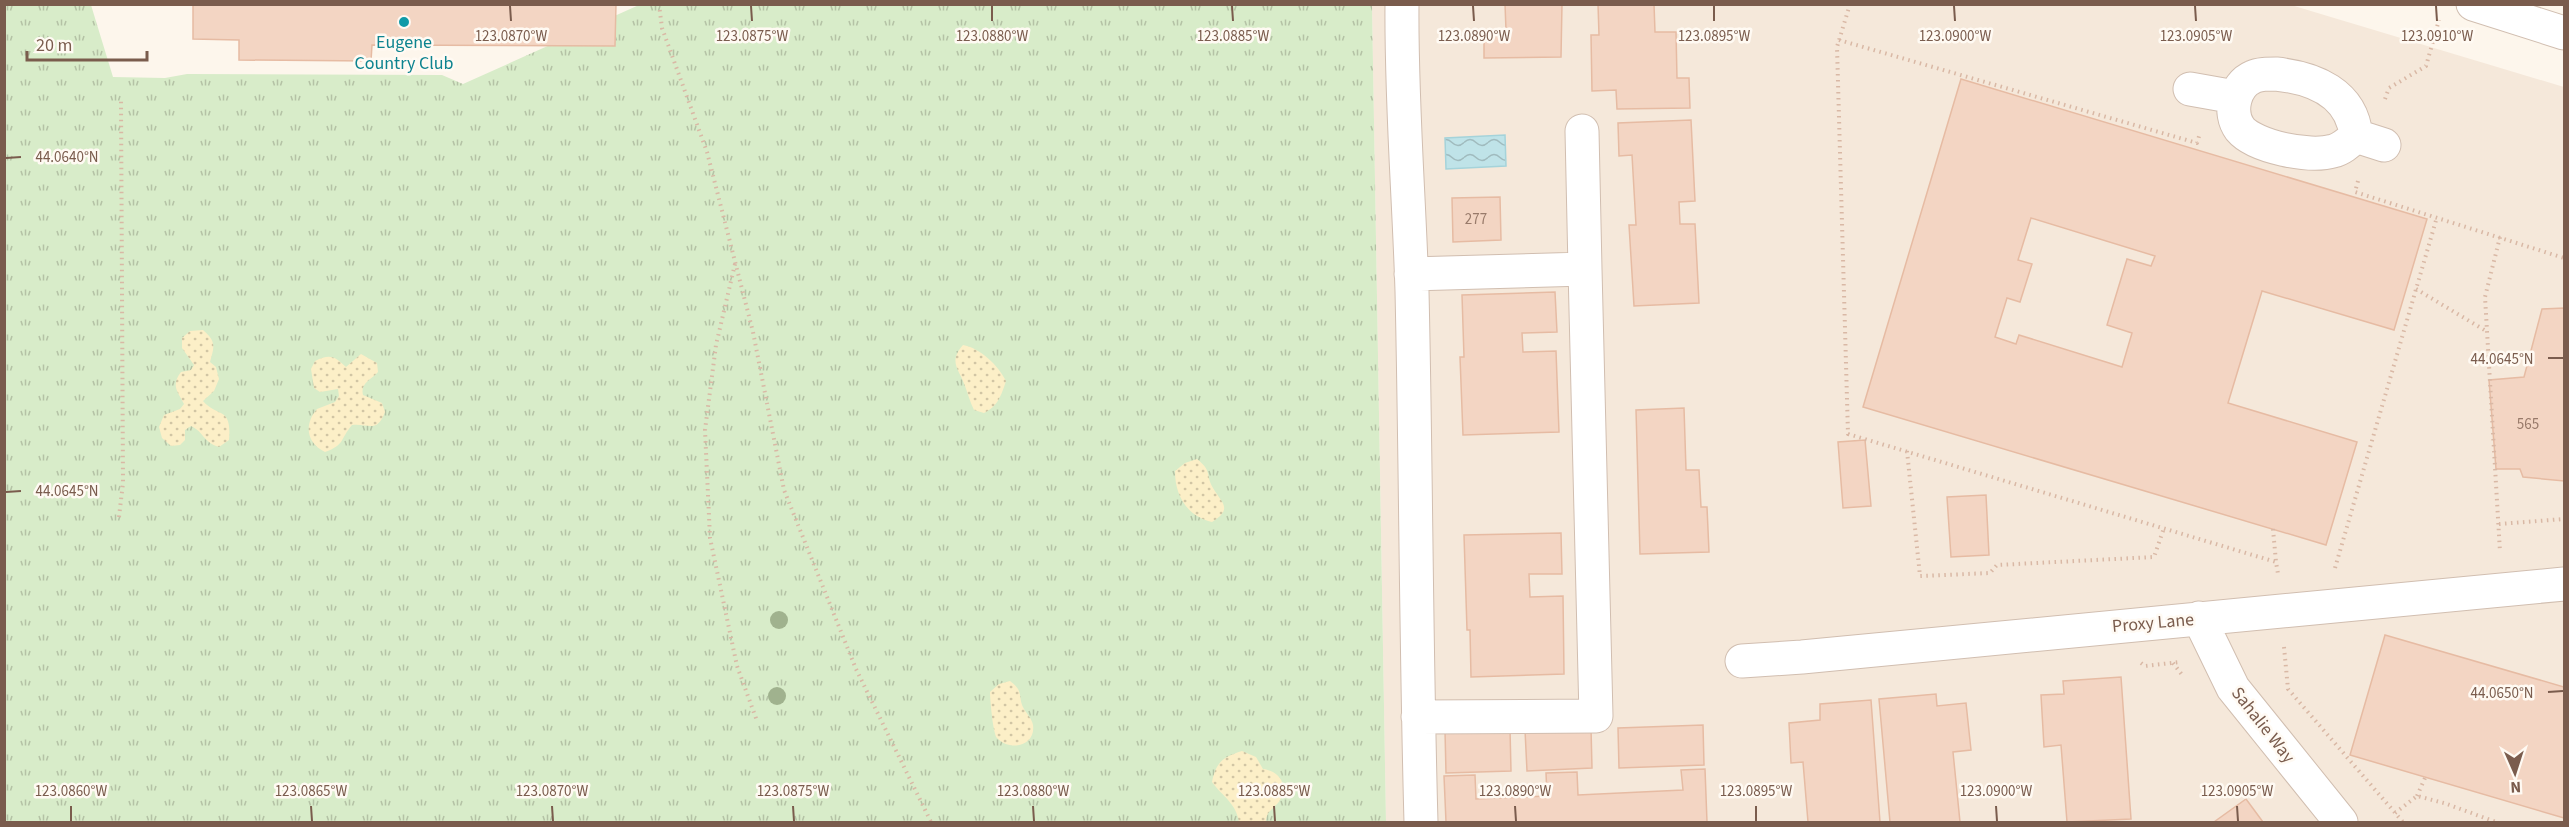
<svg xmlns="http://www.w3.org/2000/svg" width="2569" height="827" viewBox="0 0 2569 827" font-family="'Source Sans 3',sans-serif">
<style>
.residential{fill:#f5e8da}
.grass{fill:url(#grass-tufts)}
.sand{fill:url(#sand-dots)}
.water{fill:url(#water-waves);stroke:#a5d3da;stroke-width:1.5}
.building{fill:#f3d5c3;stroke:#e6bba3;stroke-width:1.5;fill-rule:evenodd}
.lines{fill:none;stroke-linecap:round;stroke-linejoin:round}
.minor-casing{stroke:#d1beb0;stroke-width:35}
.path{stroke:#d9b8a5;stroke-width:4;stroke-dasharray:1.5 4.5;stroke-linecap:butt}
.minor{stroke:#fff;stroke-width:33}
.tree{fill:#a0b28e}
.ticks{fill:none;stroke:#7a5c4d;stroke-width:2}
.culture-dot{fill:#0f9aa8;stroke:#fffaf3;stroke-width:2}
.labels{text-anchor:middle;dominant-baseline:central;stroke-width:5;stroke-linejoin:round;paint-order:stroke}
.number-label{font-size:15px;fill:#987a6a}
.culture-label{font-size:18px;fill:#0d838f;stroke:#fffaf3}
.street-label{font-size:18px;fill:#7a5c4d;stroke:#fffaf3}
.ticks-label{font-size:15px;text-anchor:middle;fill:#7a5c4d;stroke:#fffaf3;stroke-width:5;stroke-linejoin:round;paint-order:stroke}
</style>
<defs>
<pattern id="grass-tufts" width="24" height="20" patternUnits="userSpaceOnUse" patternTransform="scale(1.5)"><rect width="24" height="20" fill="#d8ecc9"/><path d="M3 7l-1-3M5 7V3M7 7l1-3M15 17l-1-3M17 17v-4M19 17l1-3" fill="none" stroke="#b4c2a5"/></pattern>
<pattern id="sand-dots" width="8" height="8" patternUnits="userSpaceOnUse" patternTransform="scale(1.5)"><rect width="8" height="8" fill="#fcefc7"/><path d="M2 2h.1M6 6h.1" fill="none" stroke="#d1c5a4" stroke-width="1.8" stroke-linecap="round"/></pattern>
<pattern id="water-waves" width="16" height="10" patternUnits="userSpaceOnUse" patternTransform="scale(1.5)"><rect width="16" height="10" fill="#bfe3e8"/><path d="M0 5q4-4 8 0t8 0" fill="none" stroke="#a0bbbe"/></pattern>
</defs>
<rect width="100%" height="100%" fill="#fdf6ec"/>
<path class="residential" d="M1372,5H2291L2564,87V822H1386Z"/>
<path class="grass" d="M5,5H91L113,77L165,78L187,74L442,75L463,84L639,5H1372L1386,822H5Z"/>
<path class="sand" d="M203,330C217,342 214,347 210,362L216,367L219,379L214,391L203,401C218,418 232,406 229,440L219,447C203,442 204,432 191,426L185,430V440L180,445L171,446L162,438L159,427L164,415L180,409L184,404C177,391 171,385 181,372L191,370L194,365L182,348V338L190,331Z
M963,345C980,348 998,365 1006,381C1001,396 998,406 984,413L974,410C970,402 968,394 965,386C959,369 948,362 963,345Z
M361,354L377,363L378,372C371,380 360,383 363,395L382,403L385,412C377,434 368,423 352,425C340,439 345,445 325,452C306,443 304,424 317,409L335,402L339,396L338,389L320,392L314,388L311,369L315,361C331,353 335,357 346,367Z
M1197,459C1213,472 1205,474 1213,488C1221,502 1234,509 1212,522C1187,516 1175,496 1175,471L1185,463Z
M1010,681C1025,692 1017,697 1024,709C1027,714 1032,719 1033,725C1036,746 1010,752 997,738C993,734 990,699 990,692L999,684Z
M1242,751L1256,757L1263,769C1281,771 1290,788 1278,803C1272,810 1266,812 1266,822H1239C1236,803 1223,797 1212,782C1216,762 1223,757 1242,751Z"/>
<path class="water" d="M1505,135L1506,166L1446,169L1445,138Z"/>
<path class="building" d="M193,4H616L615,46L372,45L371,61L239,60V40L193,39Z
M1505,4H1562L1561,57L1484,58V30H1506Z
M1598,4H1654L1655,32H1676L1677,78H1689L1690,108L1617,109L1616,90L1592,91L1591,35H1599Z
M1961,79L2427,219L2394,330L2262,291L2228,403L2357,442L2326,545L1863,407ZM2031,218L2155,256L2151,266L2127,259L2107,325L2132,333L2122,367L2019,335L2016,344L1995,337L2007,298L2020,302L2032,264L2018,260Z
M1691,120L1695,201L1679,202L1680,224H1695L1699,303L1634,306L1629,225H1636L1632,155L1619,156L1618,123Z
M1500,197L1501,240L1453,242L1452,198Z
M1555,292L1557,332L1522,333L1523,352L1556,351L1559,432L1463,435L1460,357H1464L1462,295Z
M2564,308V481L2523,477L2520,469H2496L2489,380L2524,377L2542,309Z
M1684,408L1686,470H1699L1701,507H1707L1709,552L1640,554L1636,410Z
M1865,440L1871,506L1843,508L1838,442Z
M1986,495L1989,555L1951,557L1947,497Z
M1561,533L1562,574H1529L1530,597L1563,596L1564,674L1471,677L1470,630H1467L1464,535Z
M2385,635L2564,687V818L2350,755Z
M2121,677L2131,819L2067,822L2061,745L2044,747L2041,695L2064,694L2063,681Z
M1936,694L1937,706L1966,703L1971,750L1953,752L1960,822H1890L1879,699Z
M1871,700L1880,822H1808L1803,762L1791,763L1789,723L1820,720V704Z
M1703,725L1704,765L1619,768L1618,728Z
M1591,728L1592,768L1527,771L1525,730Z
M1510,729L1511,771L1446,773L1445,731Z
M1705,769L1707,822H1446L1444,776L1475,775L1476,799L1547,796L1546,773L1577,772L1578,795L1683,790L1681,770Z
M2246,799L2263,822H2214Z"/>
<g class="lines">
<g class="minor-casing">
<path id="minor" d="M1402,4C1401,100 1409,195 1412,291C1416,468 1416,645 1421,822
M2473,4L2564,33
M2276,74C2314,78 2352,93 2356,136C2349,142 2342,149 2333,151C2310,158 2255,147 2240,129C2228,113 2234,85 2253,77C2259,74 2268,74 2276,74Z
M2190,89L2235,97
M1582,131L1585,269
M2356,136L2384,145
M1411,274L1585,269L1596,716L1418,717
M2199,618L2233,688L2341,822
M1742,661L1802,657L2564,584"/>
</g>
<path class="path" d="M659,4L662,28L707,152L753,332L784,490L856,669L931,822
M1850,4L1837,47L1848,434L2276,562L2278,574
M1839,40L2197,143L2200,133
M2385,99L2389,88L2426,66L2439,20
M2358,181L2355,192L2564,258
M2500,237L2485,297L2500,552
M735,264L716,345L705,430L710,538L737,666L757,721
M2416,289L2486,331
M1907,451L1920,576L1990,573L1997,565L2154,557L2164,528
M119,517L123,483L121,99
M2499,524L2564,519
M2273,529L2276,562
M2335,568L2437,217
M2284,647L2288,689L2403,822
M2141,663L2145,666L2180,662
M2173,663L2183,676
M2417,796L2425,778
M2395,813L2417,796L2444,803L2496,822"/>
<use href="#minor" class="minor"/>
</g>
<g class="tree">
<circle cx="779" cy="620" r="9"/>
<circle cx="777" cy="696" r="9"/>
</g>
<path class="ticks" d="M510,6L511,21M751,6L752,21M992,6V21M1232,6L1233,21M1473,6L1474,21M1714,6V21M1954,6L1955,21M2195,6L2196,21M2436,6L2437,21M6,158L21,157M2548,358H2563M6,492L21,491M2548,692L2563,691M71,806V821M311,806L312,821M552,806L553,821M793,806L794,821M1033,806L1034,821M1274,806L1275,821M1515,806L1516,821M1756,806V821M1996,806L1997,821M2237,806L2238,821"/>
<circle class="culture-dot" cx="404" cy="22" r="6"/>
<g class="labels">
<g class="number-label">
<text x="1476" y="219">277</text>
<text x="2528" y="424">565</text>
</g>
<g class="culture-label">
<text x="404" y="42">Eugene<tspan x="404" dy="21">Country Club</tspan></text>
</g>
<g class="street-label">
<text transform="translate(2153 623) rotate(-5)">Proxy Lane</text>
<text transform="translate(2263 725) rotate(52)">Sahalie Way</text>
</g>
</g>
<g class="ticks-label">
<text x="511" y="41">123.0870°W</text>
<text x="752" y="41">123.0875°W</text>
<text x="992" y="41">123.0880°W</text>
<text x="1233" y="41">123.0885°W</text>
<text x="1474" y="41">123.0890°W</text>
<text x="1714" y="41">123.0895°W</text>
<text x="1955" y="41">123.0900°W</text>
<text x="2196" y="41">123.0905°W</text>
<text x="2437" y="41">123.0910°W</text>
<text x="67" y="162">44.0640°N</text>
<text x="2502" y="364">44.0645°N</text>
<text x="67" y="496">44.0645°N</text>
<text x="2502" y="698">44.0650°N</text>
<text x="71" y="796">123.0860°W</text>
<text x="311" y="796">123.0865°W</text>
<text x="552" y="796">123.0870°W</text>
<text x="793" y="796">123.0875°W</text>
<text x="1033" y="796">123.0880°W</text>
<text x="1274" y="796">123.0885°W</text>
<text x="1515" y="796">123.0890°W</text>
<text x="1756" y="796">123.0895°W</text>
<text x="1996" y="796">123.0900°W</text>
<text x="2237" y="796">123.0905°W</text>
</g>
<rect width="2569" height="827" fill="none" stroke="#7a5c4d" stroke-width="12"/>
<g transform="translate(2515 773) rotate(177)" stroke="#fffaf3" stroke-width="4.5" paint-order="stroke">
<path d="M0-4.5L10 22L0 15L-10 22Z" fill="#7a5c4d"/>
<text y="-9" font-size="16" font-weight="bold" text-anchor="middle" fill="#7a5c4d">N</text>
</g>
<path d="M27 51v9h120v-9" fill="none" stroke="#7a5c4d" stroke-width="3"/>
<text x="36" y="51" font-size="18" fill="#7a5c4d" stroke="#fffaf3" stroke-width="4.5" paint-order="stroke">20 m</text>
</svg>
